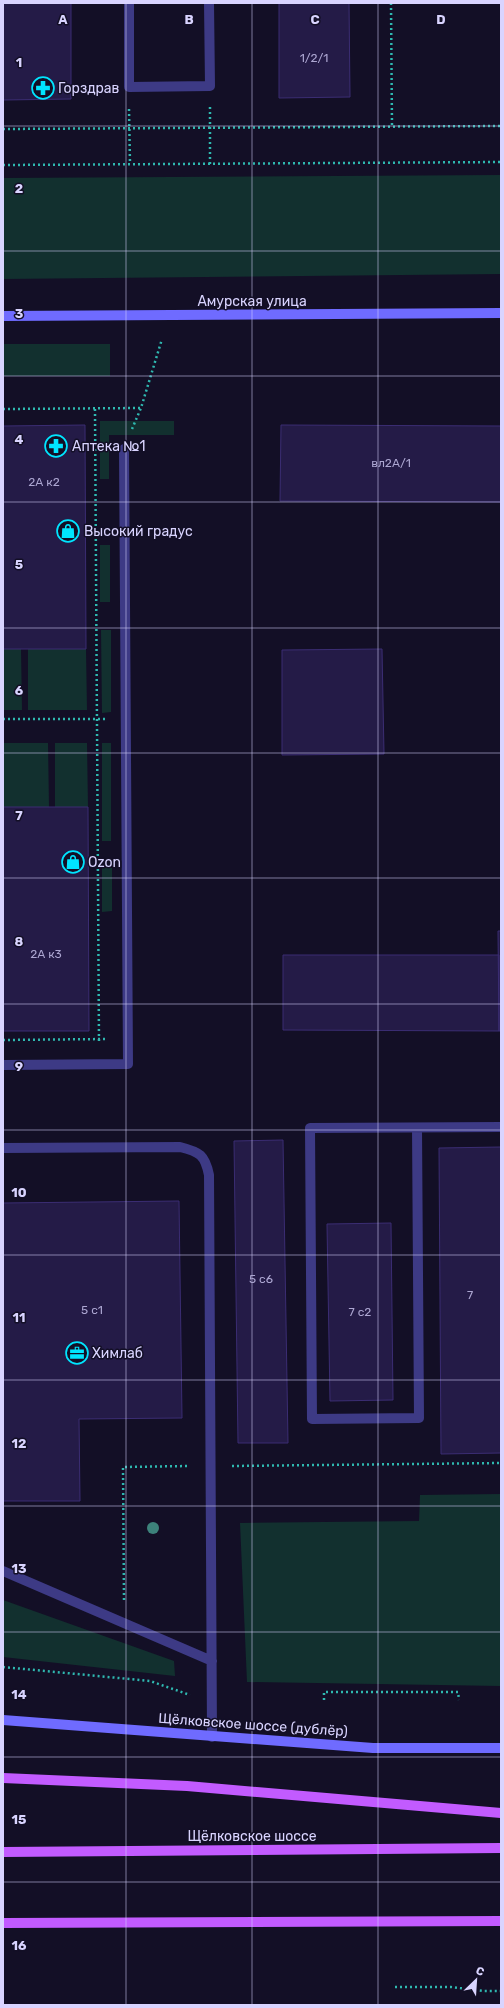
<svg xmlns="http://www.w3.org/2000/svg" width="504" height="2008" viewBox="0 0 504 2008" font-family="Rubik,sans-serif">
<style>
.green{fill:#12302f}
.building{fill:#241b47;stroke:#3b2d73}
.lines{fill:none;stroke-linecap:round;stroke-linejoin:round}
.path{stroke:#2fb8b0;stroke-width:2.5;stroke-dasharray:2 3;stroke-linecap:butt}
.lane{stroke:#3d3a85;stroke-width:10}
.secondary{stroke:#6f6bff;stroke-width:10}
.primary{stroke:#c25bff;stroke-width:10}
.tree{fill:#3d827b}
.grid{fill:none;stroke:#d9d4ff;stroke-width:1;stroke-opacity:0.55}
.labels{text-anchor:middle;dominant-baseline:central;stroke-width:3;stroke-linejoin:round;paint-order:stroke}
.number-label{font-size:12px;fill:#aca6d1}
.poi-label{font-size:14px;fill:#d9d4ff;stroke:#130f26;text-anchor:start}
.street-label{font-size:14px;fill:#d9d4ff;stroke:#130f26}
.grid-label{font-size:13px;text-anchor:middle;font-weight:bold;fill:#d9d4ff;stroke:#130f26;stroke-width:3;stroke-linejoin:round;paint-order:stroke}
</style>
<rect width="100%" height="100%" fill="#130f26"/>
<path class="green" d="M501,175V274L3,279V178Z
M3,344H110V376H3Z
M100,421H174V435H109V479H100Z
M100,545H110V602H100Z
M101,630H111V712L102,713Z
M3,649H21L22,710H3Z
M28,649H86L87,710H28Z
M3,743H48L49,807H3Z
M55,743H87L88,807H55Z
M102,743H111V841H102Z
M102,868H112V911L102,912Z
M501,1494V1686L247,1682L240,1523L419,1521L420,1495Z
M3,1600L174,1661L175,1676L3,1657Z"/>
<path class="building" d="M3,3H71V99L3,100Z
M279,3H349L350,97L279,98Z
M85,425L86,649H3V426Z
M281,425L501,426V502L280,501Z
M382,649L384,754L282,755V650Z
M3,807H88L89,1031H3Z
M498,931H501V1031H499Z
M283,955H499V1031L283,1030Z
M283,1140L288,1443H238L234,1141Z
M501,1147V1453L441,1454L439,1148Z
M179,1201L182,1418L79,1419L80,1501H3V1203Z
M391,1223L393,1400L330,1401L327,1224Z"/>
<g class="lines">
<path class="path" d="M391,3L392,127
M210,107V164
M129,109L130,164
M3,129L501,126
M3,165L501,162
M3,409L141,408
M95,409L99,1043
M132,429L141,408L162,339
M3,719H105
M3,1040L106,1039
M232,1466L501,1463
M124,1600L123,1467L189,1466
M3,1667L150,1681L190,1695
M324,1700V1692H458L459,1700
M395,1987H451L483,1991H501"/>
<path class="lane" d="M129,3V87L210,86L209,3
M3,1065L128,1064L124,449
M417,1128L419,1418L312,1419L310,1128L501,1127
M3,1148L180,1147C200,1152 205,1155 209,1175L212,1737
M3,1571L212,1661"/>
<path class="secondary" d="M3,316L501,313
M3,1720L373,1748H501"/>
<path class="primary" d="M3,1778L187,1786L501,1813
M3,1852L501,1848
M3,1923L501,1921"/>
</g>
<circle class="tree" cx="153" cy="1528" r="6"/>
<path class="grid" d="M126,3V2005M252,3V2005M378,3V2005M3,126H501M3,251H501M3,376H501M3,502H501M3,628H501M3,753H501M3,878H501M3,1004H501M3,1130H501M3,1255H501M3,1380H501M3,1506H501M3,1632H501M3,1757H501M3,1882H501"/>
<defs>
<g id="pharmacy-ring" transform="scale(1.15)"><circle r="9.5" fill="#130f26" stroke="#00e5ff" stroke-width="1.5"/><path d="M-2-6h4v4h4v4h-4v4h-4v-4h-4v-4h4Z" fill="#00e5ff"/></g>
<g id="shop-ring" transform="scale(1.15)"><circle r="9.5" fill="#130f26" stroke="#00e5ff" stroke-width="1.5"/><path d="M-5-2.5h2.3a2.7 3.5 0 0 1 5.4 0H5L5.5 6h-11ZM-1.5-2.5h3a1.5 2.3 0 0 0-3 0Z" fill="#00e5ff"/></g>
<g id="office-ring" transform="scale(1.15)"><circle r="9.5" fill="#130f26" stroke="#00e5ff" stroke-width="1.5"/><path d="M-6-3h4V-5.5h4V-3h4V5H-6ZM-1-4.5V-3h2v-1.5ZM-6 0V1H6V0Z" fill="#00e5ff"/></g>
</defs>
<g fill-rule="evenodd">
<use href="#pharmacy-ring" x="43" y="88"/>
<use href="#pharmacy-ring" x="56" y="446"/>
<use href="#shop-ring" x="68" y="531"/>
<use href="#shop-ring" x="73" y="862"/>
<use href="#office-ring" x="77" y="1353"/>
</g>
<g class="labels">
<g class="number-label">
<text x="314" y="58">1/2/1</text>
<text x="391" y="463">вл2А/1</text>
<text x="44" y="482">2А к2</text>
<text x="46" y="954">2А к3</text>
<text x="261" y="1279">5 c6</text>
<text x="470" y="1295">7</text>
<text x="92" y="1310">5 c1</text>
<text x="360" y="1312">7 c2</text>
</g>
<g class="poi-label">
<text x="58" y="88">Горздрав</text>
<text x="72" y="446">Аптека №1</text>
<text x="84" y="531">Высокий градус</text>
<text x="88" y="862">Ozon</text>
<text x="92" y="1353">Химлаб</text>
</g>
<g class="street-label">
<text x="252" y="301">Амурская улица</text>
<text transform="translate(253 1725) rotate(4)">Щёлковское шоссе (дублёр)</text>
<text x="252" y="1836">Щёлковское шоссе</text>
</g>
</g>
<g class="grid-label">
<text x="63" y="24">A</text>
<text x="189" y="24">B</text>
<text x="315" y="24">C</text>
<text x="441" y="24">D</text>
<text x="19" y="67">1</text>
<text x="19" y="193">2</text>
<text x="19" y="318">3</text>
<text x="19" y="444">4</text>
<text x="19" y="569">5</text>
<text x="19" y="695">6</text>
<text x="19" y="820">7</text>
<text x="19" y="946">8</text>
<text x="19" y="1071">9</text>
<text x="19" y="1197">10</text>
<text x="19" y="1322">11</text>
<text x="19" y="1448">12</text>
<text x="19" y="1573">13</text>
<text x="19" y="1699">14</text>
<text x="19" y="1824">15</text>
<text x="19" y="1950">16</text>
</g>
<rect width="504" height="2008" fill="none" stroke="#d9d4ff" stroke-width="8"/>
<g transform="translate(476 1980) rotate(25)" stroke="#130f26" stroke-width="3" paint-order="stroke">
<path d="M0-3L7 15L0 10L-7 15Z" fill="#d9d4ff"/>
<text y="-6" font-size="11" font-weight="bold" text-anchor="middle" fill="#d9d4ff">С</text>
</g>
</svg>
